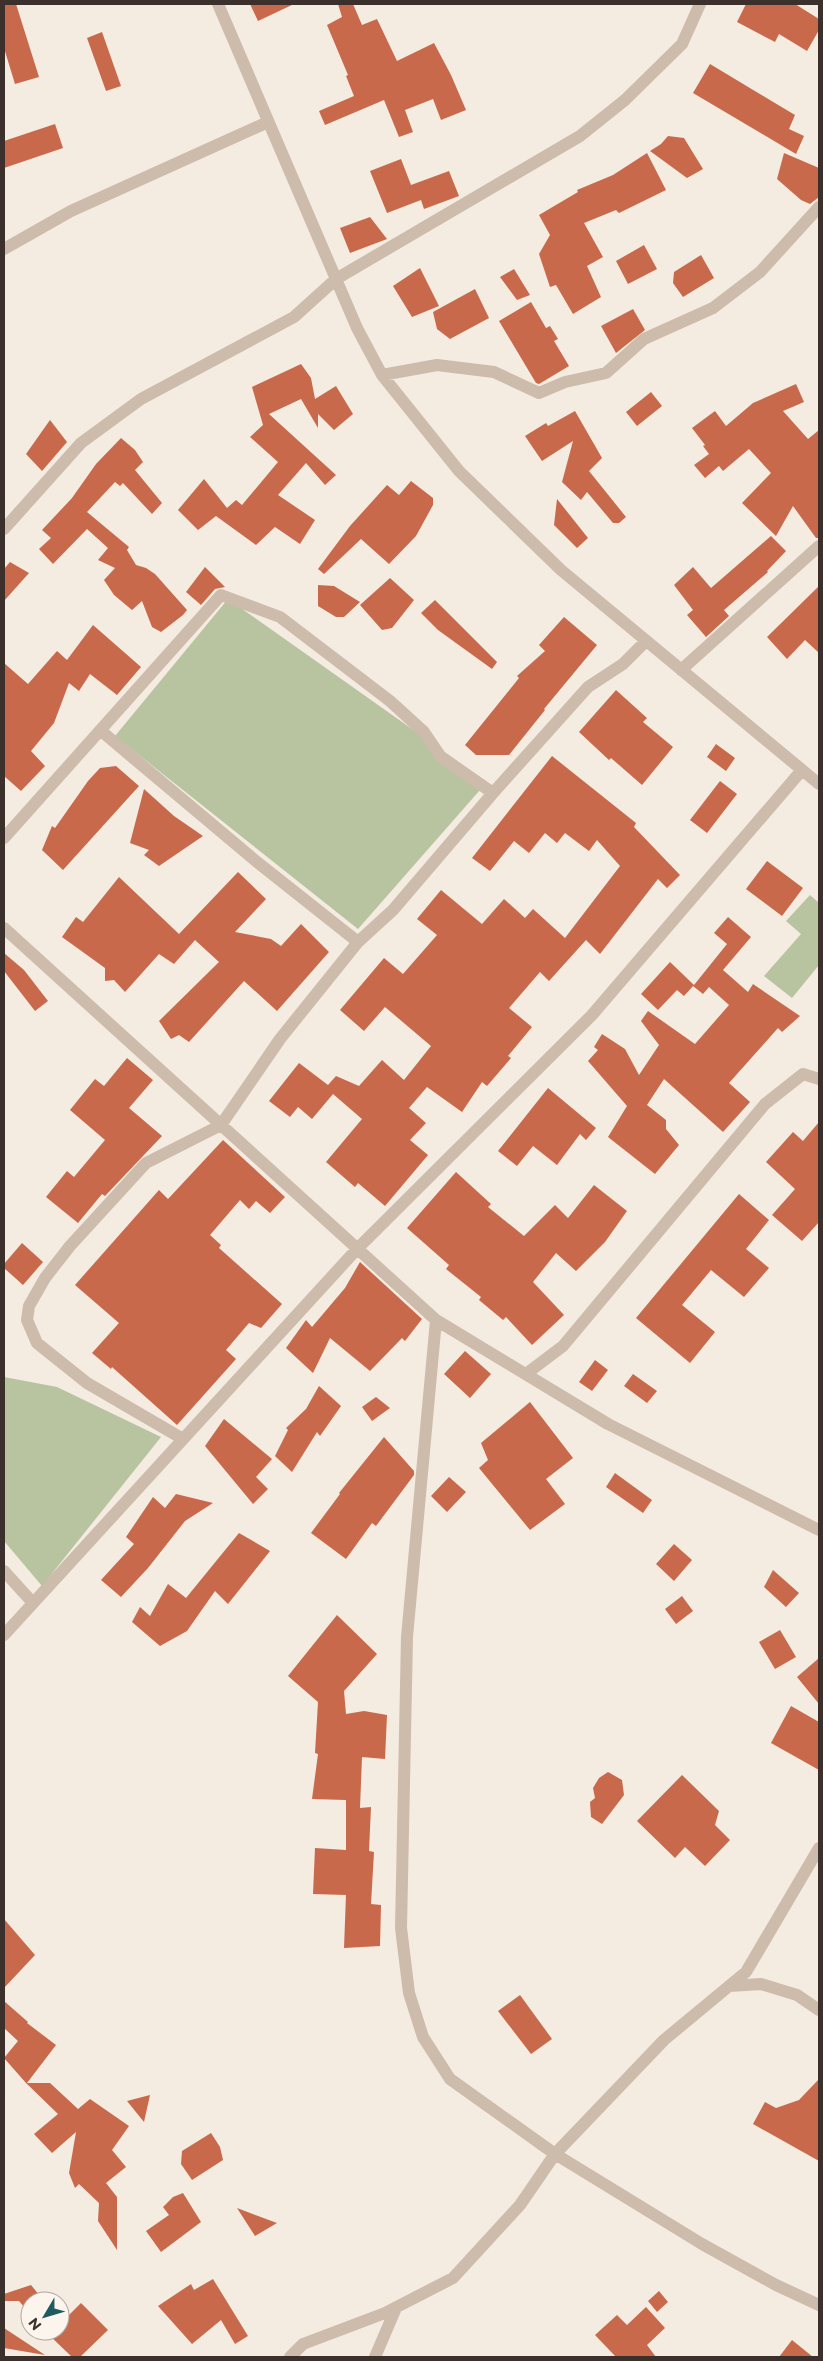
<svg xmlns="http://www.w3.org/2000/svg" width="823" height="2361" viewBox="0 0 823 2361" font-family="Montserrat,sans-serif">
<style>
.green{fill:#b8c4a0}
.building{fill:#c8694b}
.lines{fill:none;stroke-linecap:round;stroke-linejoin:round}
.minor{stroke:#cdbbac;stroke-width:12}
</style>
<rect width="100%" height="100%" fill="#f4ebe1"/>
<path class="green" d="M228,599L487,782L358,929L115,736Z
M810,895L819,903V965L792,998L764,976L801,934L786,921Z
M4,1377L57,1387L161,1437L42,1586L4,1541Z"/>
<path class="building" d="M4,4H16L39,77L15,84L4,48Z
M250,4H294L258,21Z
M338,4H353L362,25L377,19L397,61L434,43L451,75L466,110L441,120L433,99L405,110L413,132L399,137L384,100L325,125L319,111L354,96L346,76L348,75L327,25L342,17Z
M746,4H795L819,19V30L807,51L779,34L775,42L737,22Z
M102,32L121,86L106,91L87,38Z
M710,64L795,115L789,129L804,136L796,154L693,93Z
M55,124L63,148L4,168V141Z
M668,136L684,138L703,169L687,178L650,151L661,144Z
M647,153L666,190L619,213L616,210L584,223L603,257L587,266L601,297L573,314L556,285L550,287L539,254L550,235L539,215L578,192L577,190L613,175Z
M784,153L819,168V197L810,204L801,200L777,179Z
M401,159L411,185L449,171L459,196L424,209L421,200L387,213L370,171Z
M370,217L387,239L350,253L340,228Z
M644,245L657,269L628,284L616,261Z
M701,255L714,278L683,297L673,283L674,272Z
M420,268L439,306L412,317L393,286Z
M514,269L530,295L517,300L500,277Z
M475,289L489,318L450,339L437,329L433,312Z
M531,302L546,328L550,326L558,339L554,341L569,366L539,384L536,383L499,321Z
M633,309L645,330L616,353L601,326Z
M301,364L311,378L315,399L336,386L353,414L334,430L318,414V428L301,399L269,414L336,475L325,485L306,463L278,495L315,520L300,544L275,527L256,545L216,516L198,530L178,510L204,479L227,508L236,500L242,505L278,462L250,437L263,425L252,387Z
M796,384L804,402L783,411L808,439L819,430V538H816L793,506L776,536L742,503L771,473L749,449L723,471L719,466L705,478L694,465L709,454L703,446L705,445L692,428L715,411L726,426L753,403Z
M651,392L662,406L637,426L626,412Z
M575,411L602,458L589,471L626,517L619,523H613L587,492L581,500L562,482L573,441L542,461L525,436L546,423L548,426Z
M50,420L67,442L42,471L26,454Z
M121,438L135,450L143,462L135,470L162,503L152,514L123,483L120,486L115,482L87,512L129,547L127,550L136,565L146,568L155,574L187,610L183,615L161,632L152,627L142,601L132,610L114,595L104,580L115,568L98,560L108,548L87,529L53,564L39,549L51,538L42,530L72,498L96,464Z
M411,481L433,498V505L416,536L389,564L361,539L324,574L318,569L350,526L387,485L399,495Z
M557,499L588,538L577,548L554,525Z
M771,536L786,551L767,571L768,572L724,610L729,616L706,637L687,615L693,610L674,585L693,567L711,588Z
M10,562L29,573L4,601V569Z
M205,567L225,587L215,589L201,605L186,592Z
M390,578L414,600L392,628L382,630L360,605Z
M318,585L334,586L360,602L344,617H336L318,606Z
M819,586V653L805,640L787,659L767,637Z
M435,600L497,662L492,669L438,630L421,613Z
M564,617L597,645L544,709L545,710L509,755H476L465,745L519,678L517,676L545,651L539,645Z
M93,625L141,667L117,695L90,674L79,691L69,683L54,723L31,751L45,766L21,791L4,776V663L28,684L57,651L67,660Z
M616,690L647,718L643,722L673,747L642,785L611,758L609,760L579,732Z
M716,744L735,758L726,771L707,757Z
M552,756L636,823L634,827L680,875L667,888L658,879L600,954L586,940L549,981L540,972L509,1008L532,1027L508,1056L511,1058L487,1086L482,1082L462,1112L427,1087L409,1108L426,1123L410,1140L428,1155L385,1206L358,1183L355,1187L326,1162L362,1119L333,1094L312,1119L298,1107L290,1117L269,1101L299,1063L328,1085L336,1076L359,1086L382,1060L404,1080L431,1046L385,1007L364,1031L340,1010L384,958L403,974L437,935L417,919L441,890L482,924L504,899L525,918L533,909L565,938L620,866L597,840L589,851L565,833L557,843L545,833L529,853L514,841L490,871L472,858Z
M116,766L139,786L63,870L42,850L52,826L55,828L88,781L100,768Z
M720,781L737,794L707,833L690,820Z
M144,789L174,816L203,836L159,866L144,855L149,850L130,843Z
M767,861L803,888L782,916L746,889Z
M238,872L266,899L235,932L271,939L281,946L301,924L329,952L277,1011L244,981L189,1042L179,1035L171,1039L159,1021L219,962L195,940L174,964L159,954L125,992L114,980L105,981V968L62,937L76,917L83,922L119,877L179,934Z
M728,917L751,937L723,970L748,992L753,984L800,1016L782,1032L778,1028L729,1083L750,1102L723,1132L664,1079L647,1105L666,1120V1129L679,1145L655,1174L608,1137L627,1106L588,1061L598,1050L594,1047L602,1034L625,1049L639,1075L659,1045L641,1021L648,1011L695,1044L729,1005L709,987L703,994L693,986L684,996L677,990L658,1010L641,994L670,962L694,985L727,944L714,933Z
M4,953L24,970L48,1001L35,1011L4,971Z
M127,1058L153,1080L129,1108L162,1136L105,1196L102,1194L78,1223L46,1197L67,1171L74,1177L105,1140L70,1110L95,1079L104,1086Z
M548,1088L596,1128L586,1140L580,1134L557,1165L533,1146L517,1166L498,1151Z
M819,1122V1222L802,1241L772,1215L795,1189L766,1162L793,1132L803,1141Z
M223,1140L285,1197L270,1213L256,1201L249,1209L240,1200L210,1235L221,1245L219,1248L282,1304L261,1328L249,1323L226,1350L236,1359L177,1425L112,1367L111,1369L92,1353L119,1323L75,1285L159,1190L168,1199Z
M456,1172L491,1204L488,1207L524,1236L555,1205L568,1218L594,1185L627,1211L605,1242L576,1271L556,1253L533,1282L564,1315L532,1345L506,1317L503,1320L479,1300L481,1297L446,1269L449,1265L407,1228Z
M739,1194L769,1220L746,1249L769,1268L744,1297L711,1270L682,1305L715,1332L690,1363L636,1318Z
M22,1243L43,1262L23,1285L4,1268V1264Z
M360,1262L422,1319L405,1341L402,1338L370,1371L330,1338L313,1373L286,1348L306,1320L312,1327L345,1288Z
M465,1351L491,1374L470,1398L444,1374Z
M595,1360L608,1370L592,1391L579,1382Z
M633,1374L657,1391L647,1403L624,1386Z
M319,1386L341,1406L320,1436L317,1432L292,1472L275,1456L288,1430L286,1428L306,1409Z
M376,1397L390,1408L372,1421L362,1407Z
M530,1402L573,1458L546,1479L565,1504L530,1530L479,1468L488,1460L481,1443Z
M224,1419L272,1459L256,1477L268,1489L253,1504L205,1446Z
M384,1437L414,1471V1475L376,1526L372,1523L346,1559L311,1533L340,1494L339,1493Z
M615,1473L652,1500L643,1513L606,1487Z
M449,1477L466,1492L447,1512L431,1496Z
M176,1494L213,1503L185,1521L148,1568L121,1597L101,1580L134,1544L126,1537L153,1497L165,1508Z
M239,1533L270,1551L228,1604L215,1591L187,1631L160,1646L132,1622L140,1607L150,1616L168,1584L186,1598Z
M674,1544L692,1560L674,1581L656,1564Z
M773,1570L799,1593L786,1607L764,1587Z
M682,1596L693,1611L676,1624L665,1609Z
M337,1615L377,1654L344,1691L346,1714L364,1711L387,1715L385,1759L362,1757L360,1808L371,1807L369,1851L374,1852L371,1904L381,1905L380,1946L344,1948L346,1895L313,1894L315,1848L346,1850V1800L312,1799L318,1754L315,1753L318,1702L288,1676Z
M780,1630L796,1657L775,1669L759,1642Z
M819,1658V1704L797,1677Z
M791,1706L819,1722V1770L771,1743Z
M608,1772L622,1780L624,1795L602,1824L591,1817L590,1802L595,1798L593,1788L599,1778Z
M682,1775L719,1811L715,1825L730,1840L705,1866L685,1847L675,1858L637,1821Z
M4,1919L35,1955L4,1988Z
M520,1995L552,2039L531,2054L498,2011Z
M4,2001L28,2022L27,2023L56,2045L27,2083H50L78,2109L90,2099L129,2126L112,2150L126,2167L106,2183L117,2197V2250L98,2221L99,2203L79,2184L75,2188L69,2173L76,2132L52,2153L34,2134L58,2114L26,2083L4,2058L18,2041L4,2028Z
M819,2079V2161L753,2124L765,2102L776,2108L799,2100Z
M150,2095L144,2122L127,2101Z
M211,2133L220,2147L223,2160L192,2180L181,2164L182,2151Z
M183,2193L201,2222L161,2252L146,2231L169,2215L163,2207L173,2197Z
M237,2208L277,2223L255,2236Z
M213,2279L248,2336L235,2344L221,2320L192,2344L158,2306L191,2284L194,2290Z
M31,2285L44,2301H30V2314L19,2301H4V2294Z
M659,2291L668,2302L657,2312L648,2301Z
M81,2303L108,2330L80,2357H72L49,2335L52,2331H60V2324Z
M646,2307L665,2328L647,2345L656,2357H616L595,2335L617,2315L627,2325Z
M4,2328L45,2355L4,2348Z
M792,2340L813,2357H779Z"/>
<g class="lines">
<path class="minor" d="M218,4L357,328L382,375L459,471L561,570L819,784
M4,249L71,211L268,122
M382,375L437,365L494,372L539,393L565,382L606,373L644,339L713,308L760,272L819,207
M4,529L81,443L141,399L294,317L336,279L580,136L625,100L682,44L700,4
M681,670L819,546
M100,730L257,862L358,942
M4,838L221,595L280,617L390,701L424,732L441,757L493,793
M4,928L436,1320L608,1424L819,1530
M436,1320L407,1637L401,1928L409,1993L423,2037L450,2079L555,2154L702,2244L776,2285L819,2305
M526,1374L563,1346L765,1104L803,1074L819,1079
M183,1439L87,1383L37,1343L27,1320L29,1306L45,1278L70,1246L146,1163L221,1125L280,1039L358,942L393,910L493,793L588,687L623,664L646,641
M4,1571L33,1603
M4,1635L357,1249L592,1015L802,770
M729,1986L761,1984L797,1995L819,2010
M290,2357L303,2344L385,2313L453,2278L520,2205L555,2154L664,2040L746,1972L819,1848
M375,2357L396,2308"/>
</g>
<rect width="823" height="2361" fill="none" stroke="#3b302b" stroke-width="10"/>
<g transform="translate(45 2316) rotate(232)"><circle r="24" fill="#fbf5ee" stroke="#aea6a0"/>
<path d="M0-4L9 19L0 12L-9 19Z" fill="#1f5a5e"/>
<text y="-8" font-size="14" font-weight="bold" text-anchor="middle" fill="#3b302b">N</text>
</g>
</svg>
